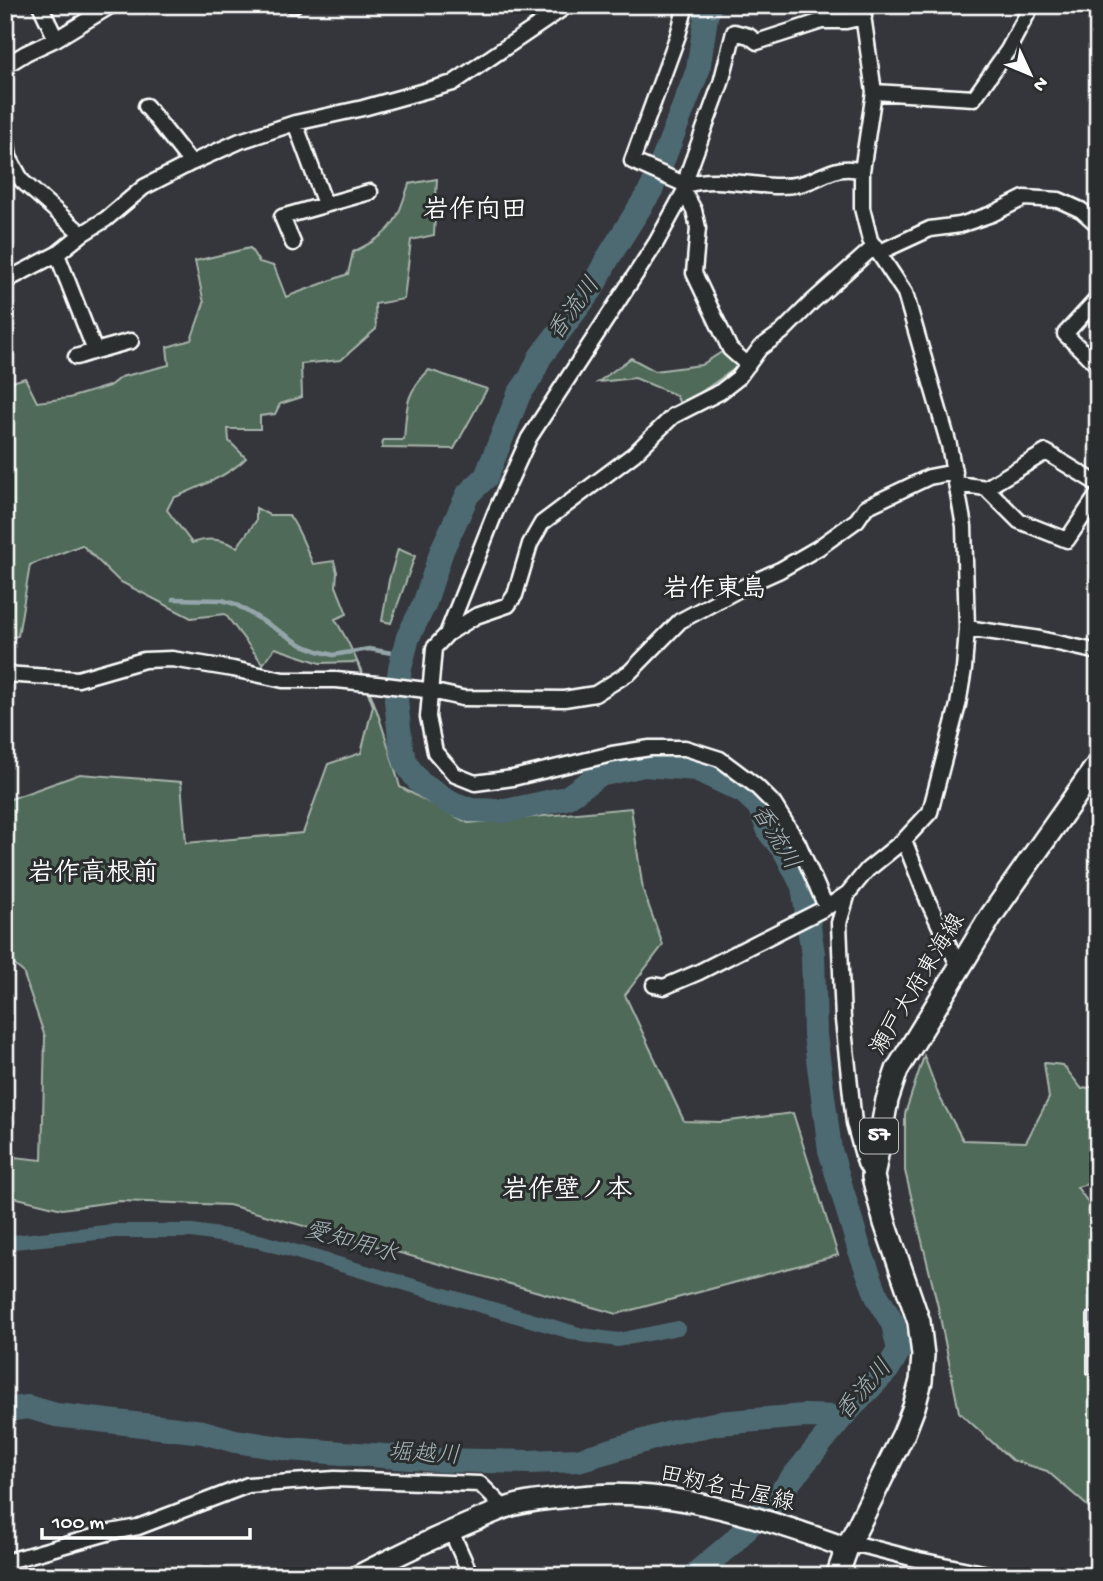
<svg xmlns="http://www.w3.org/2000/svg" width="1103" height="1581" viewBox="0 0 1103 1581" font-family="'Gochi Hand','Klee One',sans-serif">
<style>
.green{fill:#506a58;stroke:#a8b4ac;stroke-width:2}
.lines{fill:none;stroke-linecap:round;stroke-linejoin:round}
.stream{stroke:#95a6ab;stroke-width:4.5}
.canal{stroke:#4e6a73;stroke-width:14}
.river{stroke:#4e6a73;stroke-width:24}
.building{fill:#625c6d;stroke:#fff;stroke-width:2}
.minor-casing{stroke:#fff;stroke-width:19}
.secondary-casing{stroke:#fff;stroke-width:24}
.primary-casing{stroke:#fff;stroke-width:26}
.minor{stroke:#2a2d2e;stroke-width:14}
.secondary{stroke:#2a2d2e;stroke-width:19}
.primary{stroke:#2a2d2e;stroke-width:21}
.labels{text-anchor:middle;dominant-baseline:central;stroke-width:6;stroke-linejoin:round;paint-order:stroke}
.shield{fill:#2a2d2e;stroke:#bfc0c0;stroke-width:2}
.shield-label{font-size:21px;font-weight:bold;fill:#fff}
.street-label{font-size:23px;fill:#fff;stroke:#2a2d2e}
.water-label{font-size:24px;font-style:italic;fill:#a6b4b9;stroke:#2a2d2e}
.quarter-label{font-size:26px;font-weight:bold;fill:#fff;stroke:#2a2d2e}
</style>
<rect width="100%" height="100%" fill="#35363b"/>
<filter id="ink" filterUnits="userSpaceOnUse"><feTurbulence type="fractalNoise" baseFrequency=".0143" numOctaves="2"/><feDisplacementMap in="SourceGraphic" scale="14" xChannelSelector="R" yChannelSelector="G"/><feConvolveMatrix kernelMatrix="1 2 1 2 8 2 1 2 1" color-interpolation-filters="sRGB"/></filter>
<g filter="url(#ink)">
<path class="green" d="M437,179L434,235L411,240L404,299L375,304L376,329L341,360L301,364L302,397L280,404L275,414L260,416V429H228L229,441L246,458C230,475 195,489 173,498L167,510L192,543C210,537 221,539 237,547L256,521V508L269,515H288C296,521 308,553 313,564L334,561L337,572L336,586L347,614L335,619C366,670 384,729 400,787L468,823L631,808L643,890L663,945L625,995L684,1121L721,1122L793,1113L838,1255L617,1314L229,1205L119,1201L62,1209L5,1195V1156L42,1160L45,1037L23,972L5,957V801L80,774L181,782L186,843L303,833L328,764L361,753L373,706L357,662L320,663L275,648L263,664L225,614L191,618L119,581L82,545L30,565L18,636L5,639V376L9,383L25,378L37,402L69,398L109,386L121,377L169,365L167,347L191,340L204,303L195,261L250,248L259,262L274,266L286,297L348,274L353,252C393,232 395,226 409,184Z
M725,350L740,365L681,406L676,395L635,378L598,382L631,358L655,371L701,365Z
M429,370L487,389L454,449L382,448L383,440H404C407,407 404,395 429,370Z
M398,549L415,556L391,623L382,621L389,580Z
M924,1056L939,1096L963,1140L1026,1142L1049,1098L1044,1063L1063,1065L1082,1089L1098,1085V1181L1077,1187L1098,1216V1515L1047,1471L1012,1460L959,1412L938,1307L905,1171V1114Z"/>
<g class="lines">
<path class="stream" d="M173,599L222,600L235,604L302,645L318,651L333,655L369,649L403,655"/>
<path class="canal" d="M5,1243L115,1231H192L259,1241L582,1335L618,1340L678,1328"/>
<path class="river" d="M5,1410L28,1407L56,1415L203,1432L235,1441L288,1449L439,1460L529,1462L578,1460L674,1432L719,1423L804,1416L842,1417
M693,1576L732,1543L777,1497L842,1417L888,1369L899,1350L893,1324L877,1296L859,1248L830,1150L815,1035L813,954L803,886L786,853L770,833L759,806L744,792L696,769L644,765L599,775L566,798L506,811L471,810L447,801L420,783L406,764L401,747L396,700L400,668L408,637L424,605L442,550L468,494L486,477L519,394L531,377L540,357L591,290L608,258L652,188L698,70L706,17L710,5"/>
</g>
<path class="building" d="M1098,1312V1374H1087V1313Z"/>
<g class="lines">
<g class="minor-casing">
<path id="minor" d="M292,5H294
M686,5L678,35L632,161L686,185C722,173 763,192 800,184C824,178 836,163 862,171
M56,39L112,5
M5,66L26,53L56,39L40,5
M874,92L974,98L1008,50L1032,5
M146,106L191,163
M295,123L325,204
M5,130L9,157L22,181L82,234
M684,192L694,210L698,228L694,273L730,349L748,365
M293,243L282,217L370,192
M880,252L930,229L960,225L992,214L1024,198L1059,200L1081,210L1098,225
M57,254L95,351L131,341
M5,281L57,254L82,234L106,219L144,187L191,163L240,141L295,123L363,108L453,83L568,5
M1098,298L1065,334L1098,366
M76,357L95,351
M958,484L986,488L1019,521L1067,540L1098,494
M986,488L1046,452L1098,484
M967,628L1040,639L1098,652
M447,634L495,513L529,438L656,243L684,192L688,173L721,83L734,32L749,36L757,42L822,21H846L864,17
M5,674L78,679L144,660L172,659L233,669L283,680H336L377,684L426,690L462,698L564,699L595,694L630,672L680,621L749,584L780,570L818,548L857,520L866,507L929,477L955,472
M904,840L928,901L959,967
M848,893L839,923L843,1020L854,1123L865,1163L873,1177
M829,906L823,900L798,843L773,803L756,786L720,759L685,748H650L612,754L513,778L475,783L455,775L435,752L428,717L434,648L447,634L476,616L508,605L515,595L530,544L542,523L634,454L673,416L720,392L738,378L760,348L782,332L812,302L875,246
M654,985L664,987L699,972L829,906L848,893L867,870L904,840L930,812L958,705L964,669L967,628L964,526L949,445L905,293L870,240L862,208V171L874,92L862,8L864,5
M451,1531L471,1576
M847,1548L861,1545L919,1560L993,1575L1026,1576
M5,1562L111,1532L138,1527L248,1485L335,1479L480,1484L504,1508"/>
</g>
<g class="secondary-casing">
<path id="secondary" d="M357,1576C405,1551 454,1529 503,1509C520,1502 542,1500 561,1498C591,1494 621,1493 651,1496C712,1502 790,1527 847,1548"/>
</g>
<g class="primary-casing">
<path id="primary" d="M837,1576L847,1548L904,1433L914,1407L921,1381L923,1355L919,1322L885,1223L873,1177L887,1100L897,1070L991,916L1098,764"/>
</g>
<use href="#minor" class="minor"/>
<use href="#secondary" class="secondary"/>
<use href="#primary" class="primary"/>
</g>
</g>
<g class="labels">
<rect class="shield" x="860" y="1118.5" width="38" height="35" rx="5"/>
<g class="shield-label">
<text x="879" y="1136">57</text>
</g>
<g class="street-label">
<text transform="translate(919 985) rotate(-59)">瀬戸大府東海線</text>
<text transform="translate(727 1490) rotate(13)">田籾名古屋線</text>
</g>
<g class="water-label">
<text transform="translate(575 310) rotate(-54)">香流川</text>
<text transform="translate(774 838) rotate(59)">香流川</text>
<text transform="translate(351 1244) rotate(16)">愛知用水</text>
<text transform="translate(865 1391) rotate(-49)">香流川</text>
<text transform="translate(424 1456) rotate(3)">堀越川</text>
</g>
<g class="quarter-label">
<text x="475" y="212">岩作向田</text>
<text x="715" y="591">岩作東島</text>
<text x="93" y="875">岩作高根前</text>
<text x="567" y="1192">岩作壁ノ本</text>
</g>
</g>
<rect width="1103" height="1581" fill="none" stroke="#2a2d2e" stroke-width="28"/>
<rect x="14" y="14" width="1075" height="1553" fill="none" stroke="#fff" stroke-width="2.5" filter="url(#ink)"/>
<g transform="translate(1030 74) rotate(134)" stroke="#2a2d2e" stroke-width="5" paint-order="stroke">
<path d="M0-5L12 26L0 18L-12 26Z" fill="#ffffff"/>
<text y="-10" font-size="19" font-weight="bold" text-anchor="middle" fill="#ffffff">N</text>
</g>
<path d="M42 1528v10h208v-10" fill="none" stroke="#ffffff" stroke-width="3.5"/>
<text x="52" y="1528" font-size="21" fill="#ffffff" stroke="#2a2d2e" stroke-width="5" paint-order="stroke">100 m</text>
</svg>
